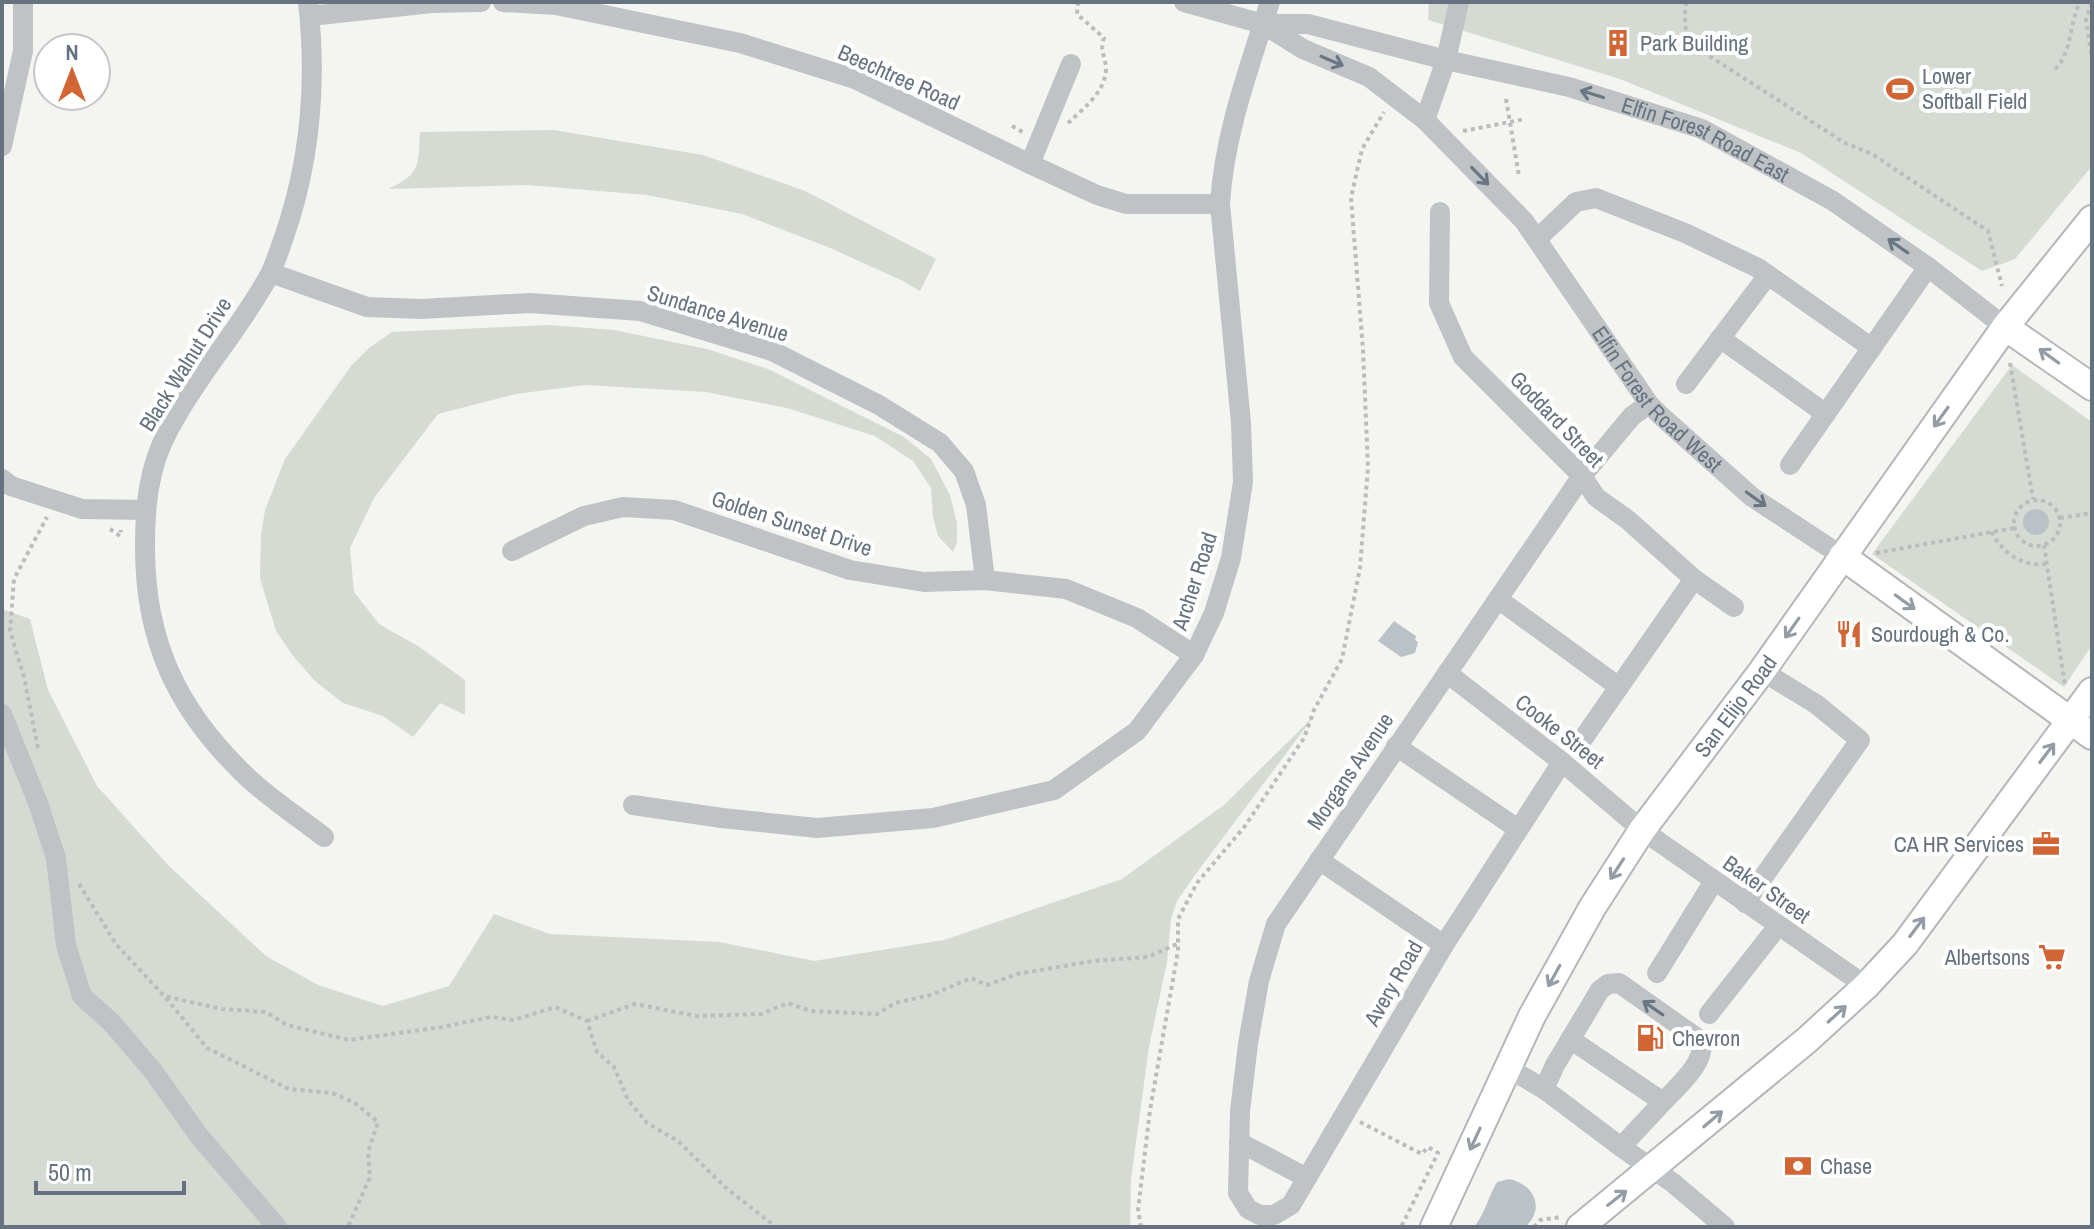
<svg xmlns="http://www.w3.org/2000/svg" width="2094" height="1229" viewBox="0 0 2094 1229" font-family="'Archivo Narrow',sans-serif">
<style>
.green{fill:#d5dbd2}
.water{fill:#bac2c7}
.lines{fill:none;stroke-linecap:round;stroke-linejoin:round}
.major-casing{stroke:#b4b7ba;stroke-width:30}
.path{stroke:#babcbe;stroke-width:4;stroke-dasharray:4 4;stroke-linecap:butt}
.minor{stroke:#c0c3c6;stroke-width:20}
.major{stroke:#fff;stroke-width:26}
.oneway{stroke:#6a7683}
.oneway2{stroke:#949ca5}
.labels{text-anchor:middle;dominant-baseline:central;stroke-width:8;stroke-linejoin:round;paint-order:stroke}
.poi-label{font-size:22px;fill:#66727f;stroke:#fff;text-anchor:start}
.street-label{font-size:22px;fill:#66727f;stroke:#fff}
</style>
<rect width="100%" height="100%" fill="#f4f4f1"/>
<path class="green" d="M1429,2H2092V166L2015,259L1982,271L1801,153L1620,79L1428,20Z
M554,130L703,155L805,191L936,259L920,291L903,281L828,247L742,214L647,195L527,185L388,189C421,174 418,166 420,132Z
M549,325L614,330L707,349L768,369L904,437L931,459L950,495L957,523V542L953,552L938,536L933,517L931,488L913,461L875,436L787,408L706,392L585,385L516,394L438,414L374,498L350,548L354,592L379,624L418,646L465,680V715L440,703L413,737L383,716L343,703L315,681L294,657L276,631L260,578L261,535L265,510L285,459L351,366L369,348L392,332Z
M2012,365L2092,422V645L2064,687L1872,554Z
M2,609L30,619L48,690L97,786L169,866L266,956L318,985L383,1006L449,986L494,914L550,934L719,942L814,961L944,940L1122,879L1224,805L1315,715L1195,875L1177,901L1171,919L1167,962L1149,1047L1131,1179L1130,1227H2Z"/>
<path class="water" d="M2023 522a13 13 0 1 1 26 0a13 13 0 1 1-26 0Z
M1394,621L1416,636L1415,640L1418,642L1415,653L1401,657L1378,641Z
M1509,1179C1534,1184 1546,1209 1525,1227H1474C1485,1214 1488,1197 1497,1182Z"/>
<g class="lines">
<g class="major-casing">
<g id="major">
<path d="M2005,327L2092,387"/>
<path d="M1842,556L2092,736"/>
<path id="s3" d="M1434,1227L1532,1016L1592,908L1642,830L1762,671L2005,327L2092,219"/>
<path d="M1580,1227L1807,1040L1866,986L1905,944L2092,691"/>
</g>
</g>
<path class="path" d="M1686,2C1684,25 1683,34 1700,50L1845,143L1872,154L1988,231L2002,286
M2092,3L2086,19L2092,59
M2055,69C2072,54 2069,23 2080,2
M1506,99L1519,176
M1068,123C1083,109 1105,92 1106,70C1106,57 1099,50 1104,38L1077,14L1078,2
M1012,126L1024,133
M1463,131L1525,119
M2010,363L2033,499
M2014 523a23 23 0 1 1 46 0a23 23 0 1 1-46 0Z
M2060,518L2092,513
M110,529L120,536L121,530
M1991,532C2004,553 2020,567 2047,564
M2044,545L2065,686
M1876,553L2014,528
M38,748L24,677L10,631L14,579L47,517
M79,884L116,944L164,996L222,1009L266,1012L287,1025L349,1040L442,1027L491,1017L514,1020L555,1007L587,1021L597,1052L614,1067L628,1100L647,1123L678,1141L725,1187L776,1227
M166,998L207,1048L289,1089L332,1093L355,1103L378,1122L368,1152L370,1177L348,1227
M587,1021L635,1004L696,1016L761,1014L788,1003L811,1011L877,1014L895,1003L931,995L971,978L987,985L1017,974L1093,961L1148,957L1177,944
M1360,1122L1422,1154L1428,1147L1438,1153L1401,1227
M1141,1227L1138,1210L1150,1110L1178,951V919L1197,883L1245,826L1304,738L1314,710L1342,659L1360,568L1368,467L1363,350L1351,198L1362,149L1384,112
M1534,1227L1540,1220L1561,1217"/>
<g class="minor">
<path d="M308,2C317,82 310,164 283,240C279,251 275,264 270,274C240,329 197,376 168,431C148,468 145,507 145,548C145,641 177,709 243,773C267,797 297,816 324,837"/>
<path d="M503,2L556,5L740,43L855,79L1030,164L1097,195L1126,204H1220"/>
<path id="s1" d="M1184,2L1263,24H1308L1446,60L1569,87L1702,129L1833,201L1928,267L2005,327"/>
<path d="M310,16L432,3L481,2"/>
<path id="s2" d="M1263,24L1303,49L1369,77L1425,120L1524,221L1649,404L1660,415L1752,497L1842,556"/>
<path d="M1425,120L1446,60L1459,2"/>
<path d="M2,146L23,51V2"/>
<path d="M1030,164L1071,64"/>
<path d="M1440,212L1439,303L1463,357L1582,476L1596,497L1628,520L1694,579L1734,607"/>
<path d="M1537,239L1576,202L1596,198L1685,233L1758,268L1872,348"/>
<path d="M271,273L367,307L421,309L530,303L640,311L772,351L879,405L940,443L964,471L976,505L985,580"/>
<path d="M1720,338L1826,414"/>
<path d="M1686,384L1768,275"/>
<path d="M1790,465L1928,267"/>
<path d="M2,479L11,486L82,509L145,510"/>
<path d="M512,551L584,516L623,507L674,510L850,570L924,582L985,580L1066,589L1137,618L1194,655"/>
<path d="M1498,599L1619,687"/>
<path d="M1447,673L1562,762L1642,830L1866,986"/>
<path d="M2,714L38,803L56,858L66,945L82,996L112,1023L153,1071L199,1136L277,1227"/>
<path d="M1580,743L1694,579"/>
<path d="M1396,746L1518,829"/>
<path d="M1562,762L1444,945L1291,1205L1274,1215H1260L1248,1209L1238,1193L1240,1111L1248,1044L1259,981L1276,924L1582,476L1632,416L1649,404"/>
<path d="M633,805L722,818L817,828L933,818L1054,790L1137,731L1194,655L1214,613L1231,558L1243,482L1241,423L1220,204C1224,135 1249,68 1270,2"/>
<path d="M1319,860L1444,945"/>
<path d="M1745,903L1860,740L1816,704L1762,671"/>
<path d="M1657,973L1714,881"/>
<path d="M1709,1014L1778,926"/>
<path d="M1570,1039L1663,1102L1621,1147L1544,1089L1555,1065L1600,990L1608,984L1619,983L1700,1040C1709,1060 1676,1088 1663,1102"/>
<path d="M1508,1068L1544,1089"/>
<path d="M1239,1142L1307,1178"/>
<path d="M1621,1147L1673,1183L1725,1227"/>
</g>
<use href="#major" class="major"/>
</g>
<defs><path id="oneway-shaft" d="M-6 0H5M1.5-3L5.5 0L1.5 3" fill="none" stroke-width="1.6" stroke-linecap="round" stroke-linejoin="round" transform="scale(2)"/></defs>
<g class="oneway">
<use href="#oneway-shaft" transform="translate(1332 61) rotate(23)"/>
<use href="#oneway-shaft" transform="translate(1592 94) rotate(-163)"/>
<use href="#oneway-shaft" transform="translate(1480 176) rotate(46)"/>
<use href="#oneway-shaft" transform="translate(1898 246) rotate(-145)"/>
<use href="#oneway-shaft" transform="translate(1756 499) rotate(36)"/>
<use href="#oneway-shaft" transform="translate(1653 1008) rotate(-145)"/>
</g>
<g class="oneway2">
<use href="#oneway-shaft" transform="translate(2049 356) rotate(-144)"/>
<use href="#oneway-shaft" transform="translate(1941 417) rotate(126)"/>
<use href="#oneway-shaft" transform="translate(1905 602) rotate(36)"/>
<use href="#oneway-shaft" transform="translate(1792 628) rotate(125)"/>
<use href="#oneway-shaft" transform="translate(2047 753) rotate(-53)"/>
<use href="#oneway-shaft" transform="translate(1617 869) rotate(123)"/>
<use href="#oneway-shaft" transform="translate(1917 927) rotate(-53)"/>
<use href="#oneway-shaft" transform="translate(1554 976) rotate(119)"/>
<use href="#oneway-shaft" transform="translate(1837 1014) rotate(-42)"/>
<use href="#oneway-shaft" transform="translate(1713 1119) rotate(-40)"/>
<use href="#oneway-shaft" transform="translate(1475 1139) rotate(115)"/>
<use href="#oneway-shaft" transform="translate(1617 1198) rotate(-38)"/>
</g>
<defs>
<g id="building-bare" transform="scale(2.16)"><path d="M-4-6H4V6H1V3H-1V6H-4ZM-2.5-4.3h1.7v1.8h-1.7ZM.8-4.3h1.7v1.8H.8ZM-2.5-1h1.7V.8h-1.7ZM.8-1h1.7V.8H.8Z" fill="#d16634" stroke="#fff" stroke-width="2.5" paint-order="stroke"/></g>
<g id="stadium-bare" transform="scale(2.16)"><path d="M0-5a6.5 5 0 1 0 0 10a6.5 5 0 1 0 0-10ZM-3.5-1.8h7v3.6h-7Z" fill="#d16634" stroke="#fff" stroke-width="2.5" paint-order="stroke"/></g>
<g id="restaurant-bare" transform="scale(2.16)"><path d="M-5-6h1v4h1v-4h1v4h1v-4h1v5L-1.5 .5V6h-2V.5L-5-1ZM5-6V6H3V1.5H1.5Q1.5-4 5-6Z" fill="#d16634" stroke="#fff" stroke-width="2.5" paint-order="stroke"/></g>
<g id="office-bare" transform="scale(2.16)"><path d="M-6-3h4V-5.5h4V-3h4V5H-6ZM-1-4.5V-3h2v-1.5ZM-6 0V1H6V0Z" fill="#d16634" stroke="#fff" stroke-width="2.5" paint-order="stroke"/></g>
<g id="supermarket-bare" transform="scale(2.16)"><path d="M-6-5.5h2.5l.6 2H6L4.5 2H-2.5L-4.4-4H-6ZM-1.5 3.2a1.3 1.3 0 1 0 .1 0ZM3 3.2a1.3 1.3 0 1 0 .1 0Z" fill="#d16634" stroke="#fff" stroke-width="2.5" paint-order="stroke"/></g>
<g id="fuel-bare" transform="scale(2.16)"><path d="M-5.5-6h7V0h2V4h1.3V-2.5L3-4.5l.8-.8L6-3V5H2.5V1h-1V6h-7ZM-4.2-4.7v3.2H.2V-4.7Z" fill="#d16634" stroke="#fff" stroke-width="2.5" paint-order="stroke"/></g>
<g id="bank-bare" transform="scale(2.16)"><path d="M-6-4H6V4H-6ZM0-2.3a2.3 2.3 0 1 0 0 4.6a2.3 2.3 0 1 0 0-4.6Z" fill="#d16634" stroke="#fff" stroke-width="2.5" paint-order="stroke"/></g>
</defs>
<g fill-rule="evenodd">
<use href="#building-bare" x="1618" y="43"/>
<use href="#stadium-bare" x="1900" y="89"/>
<use href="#restaurant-bare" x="1849" y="634"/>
<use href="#office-bare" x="2046" y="844"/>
<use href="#supermarket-bare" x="2052" y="957"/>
<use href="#fuel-bare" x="1650" y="1038"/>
<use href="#bank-bare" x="1798" y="1166"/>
</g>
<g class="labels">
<g class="poi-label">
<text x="1640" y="43">Park Building</text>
<text x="1922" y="76">Lower<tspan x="1922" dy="25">Softball Field</tspan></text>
<text x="1871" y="634">Sourdough &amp; Co.</text>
<text x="2024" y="844" text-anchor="end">CA HR Services</text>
<text x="2030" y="957" text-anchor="end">Albertsons</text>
<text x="1672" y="1038">Chevron</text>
<text x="1820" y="1166">Chase</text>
</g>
<g class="street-label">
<text transform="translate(899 77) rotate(24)">Beechtree Road</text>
<text stroke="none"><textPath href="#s1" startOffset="542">Elfin Forest Road East</textPath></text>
<text transform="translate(718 313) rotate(17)">Sundance Avenue</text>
<text transform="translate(185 364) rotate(-58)">Black Walnut Drive</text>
<text stroke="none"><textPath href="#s2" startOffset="554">Elfin Forest Road West</textPath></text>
<text transform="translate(1557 419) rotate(46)">Goddard Street</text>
<text transform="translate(792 523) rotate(18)">Golden Sunset Drive</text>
<text transform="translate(1194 581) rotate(-72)">Archer Road</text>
<text stroke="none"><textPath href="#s3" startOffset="604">San Elijo Road</textPath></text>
<text transform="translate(1560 731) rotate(38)">Cooke Street</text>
<text transform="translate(1350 771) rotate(-56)">Morgans Avenue</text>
<text transform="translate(1767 889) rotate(35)">Baker Street</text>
<text transform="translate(1393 983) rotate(-60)">Avery Road</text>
</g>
</g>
<rect width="2094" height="1229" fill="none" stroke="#66727f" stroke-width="8"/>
<g transform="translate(72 72)"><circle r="38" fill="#ffffff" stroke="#c2c7cc" stroke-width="2"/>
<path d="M0-6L14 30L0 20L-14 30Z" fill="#d16634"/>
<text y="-12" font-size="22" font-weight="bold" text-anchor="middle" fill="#66727f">N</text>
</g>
<path d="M36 1181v12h148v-12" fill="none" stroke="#66727f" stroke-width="4"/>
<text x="48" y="1181" font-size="24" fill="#66727f" stroke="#ffffff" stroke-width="6" paint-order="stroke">50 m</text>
</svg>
